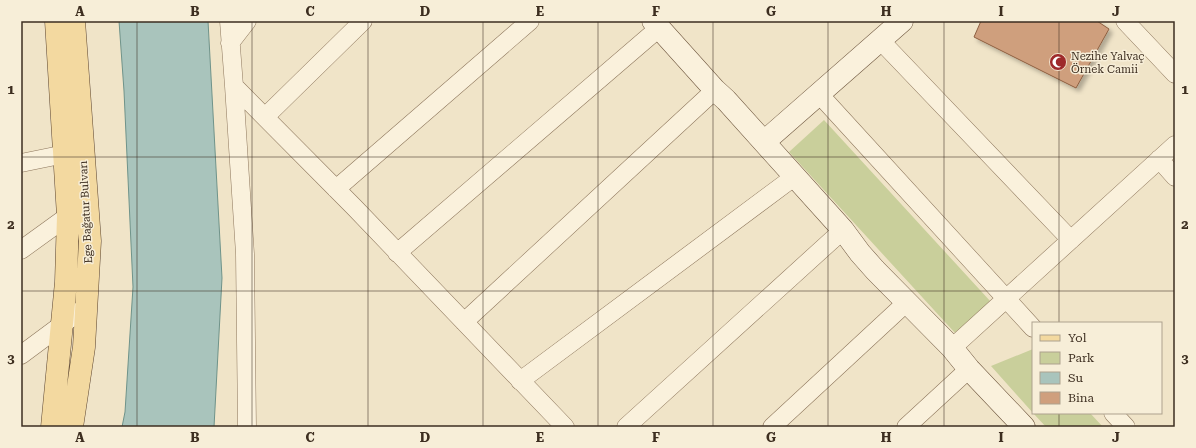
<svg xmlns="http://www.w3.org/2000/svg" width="1196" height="448" viewBox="0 0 1196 448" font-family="'Roboto Serif',serif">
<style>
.green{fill:#c9cf9b}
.water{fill:#a9c4bc;stroke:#6f938a}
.building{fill:#cf9f7d;stroke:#8d5f41;filter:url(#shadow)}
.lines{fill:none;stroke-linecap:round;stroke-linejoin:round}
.minor-casing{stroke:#8d765c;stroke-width:19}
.secondary-casing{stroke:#6f573f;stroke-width:23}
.primary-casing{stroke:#5b4430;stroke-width:23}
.minor{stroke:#faf1dc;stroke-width:18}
.secondary{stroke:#faf1dc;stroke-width:22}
.primary{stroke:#f3d9a0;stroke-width:22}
.grid{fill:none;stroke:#3d2e20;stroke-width:1;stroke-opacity:0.55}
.labels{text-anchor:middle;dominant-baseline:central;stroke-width:3;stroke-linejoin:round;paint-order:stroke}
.poi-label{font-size:11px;fill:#3d2e20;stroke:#f7eed8;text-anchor:start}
.street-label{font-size:11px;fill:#3d2e20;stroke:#f7eed8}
.neatline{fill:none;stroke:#3d2e20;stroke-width:1.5}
.grid-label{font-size:13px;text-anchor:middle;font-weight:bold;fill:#3d2e20}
</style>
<defs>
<filter id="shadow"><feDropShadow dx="3.5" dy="3.5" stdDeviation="2" flood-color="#0004"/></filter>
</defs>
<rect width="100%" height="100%" fill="#f0e4c8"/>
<path class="green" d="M824,120L991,302L956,334L789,152Z
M1033,349V413L991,366Z
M1033,413H1090L1103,427H1046Z"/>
<path class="water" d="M119,21H208L222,278L214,427H122L125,412L133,287L124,91Z"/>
<path class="building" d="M981,21H1097L1109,29L1076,88L974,37Z"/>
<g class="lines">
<g class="minor-casing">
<path id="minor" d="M229,21L234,86L354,207L565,427
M1125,21L1175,74
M880,40L1071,240
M230,43L247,21
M234,86L245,254L247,427
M819,94L1033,328
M265,117L363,21
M1159,159L1175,177
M21,163L65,154
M336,189L530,21
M21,250L68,216
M397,253L659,28
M464,322L715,90
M952,348L1175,145
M21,355L87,306
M520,381L794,177
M1113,413L1126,427
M626,427L843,230
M772,427L907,302
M906,427L969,369"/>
</g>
<g class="secondary-casing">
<path id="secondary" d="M653,21L715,90L726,100L843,230L860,253L875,270L952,348L969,369L1024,427
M764,142L902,21"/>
</g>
<g class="primary-casing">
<path id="primary" d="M52,427L66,282L68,216L56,21
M72,427L84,347L90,241L74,21"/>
</g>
<use href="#minor" class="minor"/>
<use href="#secondary" class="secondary"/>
<use href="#primary" class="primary"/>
</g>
<path class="grid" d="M137,21V427M252,21V427M368,21V427M483,21V427M598,21V427M713,21V427M828,21V427M944,21V427M1059,21V323M21,157H1175M21,291H1175M1059,413V427"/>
<defs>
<g id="mosque-disc" transform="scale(0.9)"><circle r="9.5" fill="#9e2a2b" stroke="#f7eed8"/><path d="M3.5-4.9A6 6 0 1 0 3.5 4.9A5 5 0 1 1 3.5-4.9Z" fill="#fff"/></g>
</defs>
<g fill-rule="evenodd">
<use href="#mosque-disc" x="1058" y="62"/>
</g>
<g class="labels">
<g class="poi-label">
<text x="1071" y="56">Nezihe Yalvaç<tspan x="1071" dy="13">Örnek Camii</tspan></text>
</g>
<g class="street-label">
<text transform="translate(86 212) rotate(-93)">Ege Bağatur Bulvarı</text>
</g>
</g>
<rect width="1196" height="448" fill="none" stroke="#f7eed8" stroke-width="44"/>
<rect x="1032" y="322" width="130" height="92" fill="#f7eed8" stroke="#ada18e"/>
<rect x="1040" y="335" width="20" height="6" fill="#f3d9a0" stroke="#ada18e"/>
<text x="1068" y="342" font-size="12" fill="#3d2e20">Yol</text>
<rect x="1040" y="352" width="20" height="12" fill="#c9cf9b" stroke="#ada18e"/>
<text x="1068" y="362" font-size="12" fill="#3d2e20">Park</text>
<rect x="1040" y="372" width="20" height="12" fill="#a9c4bc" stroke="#ada18e"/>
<text x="1068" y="382" font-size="12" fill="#3d2e20">Su</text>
<rect x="1040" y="392" width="20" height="12" fill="#cf9f7d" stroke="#ada18e"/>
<text x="1068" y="402" font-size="12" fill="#3d2e20">Bina</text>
<rect x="22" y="22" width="1152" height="404" class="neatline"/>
<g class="grid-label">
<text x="80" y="16">A</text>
<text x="195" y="16">B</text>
<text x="310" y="16">C</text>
<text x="425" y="16">D</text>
<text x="540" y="16">E</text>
<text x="656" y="16">F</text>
<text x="771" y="16">G</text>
<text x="886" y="16">H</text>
<text x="1001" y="16">I</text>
<text x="1116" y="16">J</text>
<text x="11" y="94">1</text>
<text x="1185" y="94">1</text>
<text x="11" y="229">2</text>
<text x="1185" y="229">2</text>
<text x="11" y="363">3</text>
<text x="1185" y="363">3</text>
<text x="80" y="442">A</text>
<text x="195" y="442">B</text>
<text x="310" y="442">C</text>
<text x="425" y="442">D</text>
<text x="540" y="442">E</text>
<text x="656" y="442">F</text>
<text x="771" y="442">G</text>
<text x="886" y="442">H</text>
<text x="1001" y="442">I</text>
<text x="1116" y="442">J</text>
</g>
</svg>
